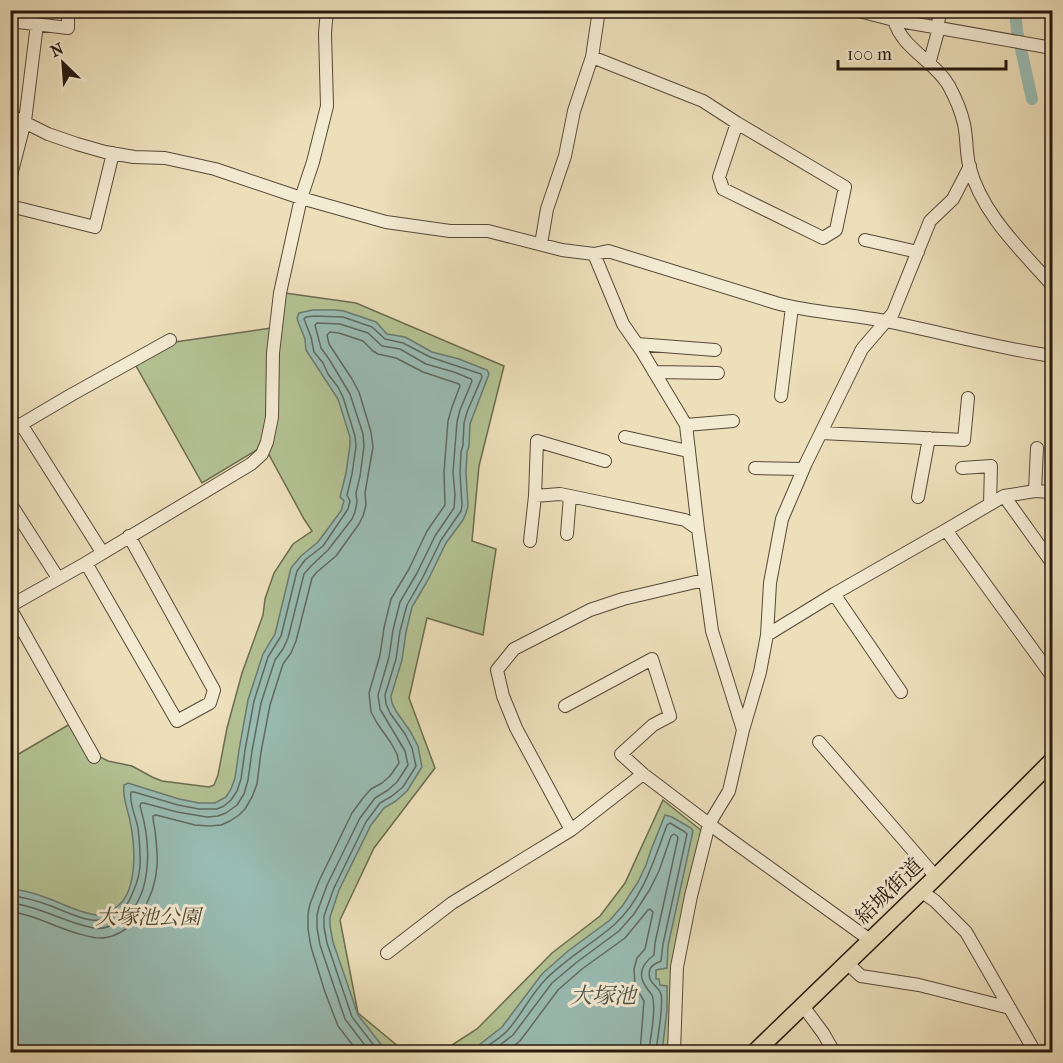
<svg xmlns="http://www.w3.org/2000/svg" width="1063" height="1063" viewBox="0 0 1063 1063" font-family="'IM FELL French Canon','Noto Serif JP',serif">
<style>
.green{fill:#b3c293;stroke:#6c6c50;stroke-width:1.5}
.water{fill:#99bcb3;stroke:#6b7a70;stroke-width:1.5}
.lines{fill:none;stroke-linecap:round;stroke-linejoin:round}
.shore{stroke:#606a60;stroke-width:1.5}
.canal{stroke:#99bcb3;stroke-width:12}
.minor-casing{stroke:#584938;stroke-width:14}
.highway-casing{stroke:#26170c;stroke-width:19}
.minor{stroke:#f3ead2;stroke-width:12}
.highway{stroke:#ecdfba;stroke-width:16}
.labels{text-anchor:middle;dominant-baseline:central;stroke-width:6;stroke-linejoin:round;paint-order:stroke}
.street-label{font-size:21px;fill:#26170c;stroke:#f3ead2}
.park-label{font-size:21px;font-style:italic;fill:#504a34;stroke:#f3ead2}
.water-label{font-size:22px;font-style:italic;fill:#4e5146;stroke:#f3ead2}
</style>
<rect width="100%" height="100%" fill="#ecdfba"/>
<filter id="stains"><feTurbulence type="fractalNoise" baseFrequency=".00333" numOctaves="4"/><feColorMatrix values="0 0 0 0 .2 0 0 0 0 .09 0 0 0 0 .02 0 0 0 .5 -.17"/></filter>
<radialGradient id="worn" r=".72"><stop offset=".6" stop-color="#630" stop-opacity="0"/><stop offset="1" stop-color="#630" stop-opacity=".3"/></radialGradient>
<path class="green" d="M285,293L356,303L504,366L479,466L472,541L496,549L483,635L427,618L409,698L435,768L374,848L340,920L358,1013L405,1052H11L10,759L70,724L98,756L108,761L132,766L152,777L162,781L209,787L214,785L218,775L227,728L242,673L263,615L265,599L274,573L293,544L312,531L304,519L268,453L260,448L202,483L135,364L175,342L278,327Z
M663,800L702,831L669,1052H441L477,1029L552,953L600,916L625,883Z"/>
<path class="water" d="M313,310H336L344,311L376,322L387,334L405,337L432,352L459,359L487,370L489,374L470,424L469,446L467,452L466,473L468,506L466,513L463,520L446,543L428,580L412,607L406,632L402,660L391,696L392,703L396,711L410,731L418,746L422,767L407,791L396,801L384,808L371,825L339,890L330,917V926L333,942L358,1015L387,1052H11V889C15,890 20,890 24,891C34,893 45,897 55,901C67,906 86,915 99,915C106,915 113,909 119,905C138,888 135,844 130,821C128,810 122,797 124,785L128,783L179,799L199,803H215L226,797L231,789L235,778L239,750L248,700L263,654L275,634L291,568L301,556L318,542L341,511L344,501L340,497L346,473L350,445V437L338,399L306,350L305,339L299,324L297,318L299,313Z
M665,815L672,817L691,828L693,831L668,946L667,968L656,970V979H659L660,985L667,986V1010L662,1052H470L502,1027L542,974L568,951L610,920L623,905L638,882L646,865L651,850Z"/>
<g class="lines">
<path class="shore" d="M10,896C24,897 38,901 51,906C75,915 97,930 120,911C127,906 130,901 133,892C138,881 141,869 140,856C140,847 139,837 138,828C136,817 129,804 131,792H134L178,805L199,809H217L224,806L231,800L237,791L241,779L245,750L254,701L268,657L281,636L297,571L305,560L323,546L348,509L350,501L347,495L352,474L356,446L355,436L343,397L338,387L328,374L323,363L314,352L311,337L304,319L306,317L314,316L343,317L372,327L385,339L403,343L430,357L481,374L482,377L467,412L464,423L463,445L461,452L460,473L462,505L461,511L441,540L423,577L407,605L400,631L396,659L385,695L386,704L390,713L405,734L412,748L416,766L403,787L392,796L380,803L366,822L334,888L324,916V927L327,943L352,1017L379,1052
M10,903C40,906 65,923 94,928C102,930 109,927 116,923C155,903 151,842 140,806L141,803H144L177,812L207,817L218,816L226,813L237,805L244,794L248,780L252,751L261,703L275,660L283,649L288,638L304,574L311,566L328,550L352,519L355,512L357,502L356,493L360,476L364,446L363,434L350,394L329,359L321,348L315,325L317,323L340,324L368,333L382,346L400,349L426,364L454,372L471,379L472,381L460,410L457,422L453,472L455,495L454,508L435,536L417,573L400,602L393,630L389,657L378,695L380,709L405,751L408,765L397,782L388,790L375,798L360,818L327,885L319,907L317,915V928L320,945L345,1019L370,1052
M10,912C34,914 54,927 76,933C84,935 94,939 103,938C136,934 155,896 157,866C158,854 156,841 155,830C154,825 153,821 153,816L156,815L195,825L209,826L221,825L230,821L239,815L245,809L252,797L257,784L261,752L270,705L283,664L291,653L296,641L312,578L317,572L336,556L359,524L363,516L366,505L365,493L373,447L371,432L359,392L352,379L329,344L327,335L330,332L339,333L363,341L373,351L378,354L396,358L423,372L459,384L460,386L452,407L448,421L444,472L445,505L427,531L409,569L391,599L384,628L380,655L369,693L371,712L377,723L391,743L397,754L399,763L390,776L382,783L371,789L363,798L352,813L319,881L310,904L308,914V929L311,947L325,992L338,1026L358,1052
M479,1052C488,1045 500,1039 508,1030C522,1014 531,994 546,979C567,958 592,944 614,925C643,899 654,860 667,825L670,823L685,832L687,834L663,944L661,961C657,963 652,964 650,969C646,983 658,985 661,994C664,1007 657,1038 656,1052
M491,1052L513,1035L552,983L577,962L619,931L634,914L650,889L659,871L671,836L674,834L677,836L678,838L655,943L654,955C643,963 637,974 646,987C649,992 653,994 653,999C656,1017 650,1035 649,1052
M506,1052L520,1041L558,990L582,969L625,938L648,910L650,909L653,912L645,949L637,958L634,969L635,986L644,1001L640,1052"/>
<path class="canal" d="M1015,10L1017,31L1032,99"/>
<g class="minor-casing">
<path id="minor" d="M855,10L894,20L1052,48
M894,20C902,49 935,61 949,86C955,97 961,111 964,124C967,138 966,152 969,165C981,213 1021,250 1052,285
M10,21L68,28V10
M592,57L703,101L737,123L845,187L836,230L823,238L723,189L719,177L737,123
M929,64L937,35V27L941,10
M10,115L48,134L77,144L105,152L134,157L165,158L215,169L301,198L386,222L450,231H488L562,250L594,254L608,251L776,303C813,313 852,314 890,322C944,333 997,348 1052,356
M10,179L25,121L37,24
M10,206L95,227L113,153
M865,240L918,252
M541,244L547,209L565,156L574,111L592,57L599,10
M594,254L623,324L641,350L686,425L698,529L712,631L743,730
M637,344L715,350
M654,372L718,373
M781,396L792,307
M21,424L102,552
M686,425L733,421
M10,431L71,395L170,340
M821,433L964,440L968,398
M625,437L688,451
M605,461L537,441L535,496L560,494L570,496L685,520L698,529
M755,468L803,469
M962,468L991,466L990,504
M1035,491L1051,492
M1004,496L1035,491L1037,448
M918,497L929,438
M10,503L58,578
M946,530L1004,496L1052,563
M567,534L570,496
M530,541L535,496
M86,563L177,721L210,703L214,690L129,536
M834,594L901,692
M10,606L86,563L251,464L262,454L267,442L272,417L273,353L280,293L301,198L313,162L327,106L325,33L327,10
M10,608L94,757
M767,635L834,594L946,530L1052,676
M565,706L652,659L670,716L653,725L621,754L643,774
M819,742L936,877
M571,830L516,728L503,696L497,670L514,649L590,610L623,599L704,580
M921,891L935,901L966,932L1035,1052
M387,953L452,903L571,830L643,774L709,824L870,940
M847,963L861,976L919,985L1010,1008
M803,1006L823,1033L834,1052
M674,1052L677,967L691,896L709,824L729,791L743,730L760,672L767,635L770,583L782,519L806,463L862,349L893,313L930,221L953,199L970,166"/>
</g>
<g class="highway-casing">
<path id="highway" d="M755,1052L936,877L1052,761"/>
</g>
<use href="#minor" class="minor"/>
<use href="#highway" class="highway"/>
</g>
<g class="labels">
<g class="street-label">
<text transform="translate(889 891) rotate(-44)">結城街道</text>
</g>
<g class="park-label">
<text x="148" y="917">大塚池公園</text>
</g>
<g class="water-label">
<text x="603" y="996">大塚池</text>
</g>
</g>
<rect width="1063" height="1063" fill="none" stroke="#ecdfba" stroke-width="36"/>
<rect x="12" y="12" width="1039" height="1039" fill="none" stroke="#26170c" stroke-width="3"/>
<rect x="18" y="18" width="1027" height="1027" fill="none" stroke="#26170c" stroke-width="1.5"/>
<g transform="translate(63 63) rotate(335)" stroke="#f3ead2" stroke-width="4.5" paint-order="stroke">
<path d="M0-4.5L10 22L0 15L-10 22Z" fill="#26170c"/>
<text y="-9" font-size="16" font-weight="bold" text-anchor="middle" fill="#26170c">N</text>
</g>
<path d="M838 60v9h168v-9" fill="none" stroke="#26170c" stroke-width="3"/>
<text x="847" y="60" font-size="18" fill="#26170c" stroke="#f3ead2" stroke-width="4.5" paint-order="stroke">100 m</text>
<rect width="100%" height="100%" filter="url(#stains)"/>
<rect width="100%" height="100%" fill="url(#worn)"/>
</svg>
